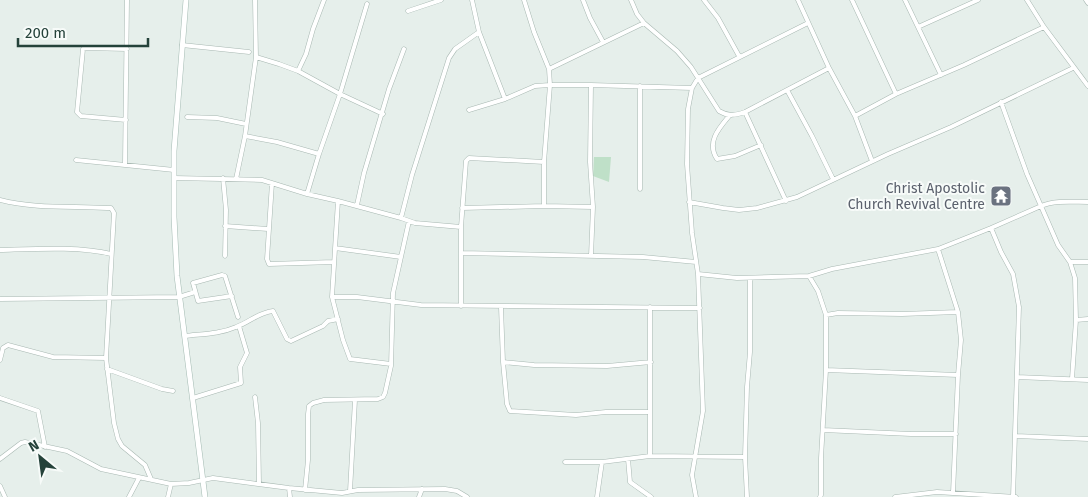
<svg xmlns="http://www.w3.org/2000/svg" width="1088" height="497" viewBox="0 0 1088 497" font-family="'Fira Sans',sans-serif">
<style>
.green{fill:#bfe0c8}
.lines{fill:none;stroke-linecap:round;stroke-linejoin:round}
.minor-casing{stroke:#a8b8b2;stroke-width:5}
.secondary-casing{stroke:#a4bbb3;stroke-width:6}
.minor{stroke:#fff;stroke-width:4}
.secondary{stroke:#fff;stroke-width:5}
.labels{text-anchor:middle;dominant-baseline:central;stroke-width:4;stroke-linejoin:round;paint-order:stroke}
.worship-label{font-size:14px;fill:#5b616d;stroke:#f7fbf9;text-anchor:end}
</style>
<rect width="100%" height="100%" fill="#e6efeb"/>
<path class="green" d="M594,157H611L609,182L593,176Z"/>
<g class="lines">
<g class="minor-casing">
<path id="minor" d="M255,0L256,57L279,64L298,71
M324,0L313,29L306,54L298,71L340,94L367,4
M583,0L590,18L603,42
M631,0L637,14L644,23L677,51L691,67L719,111C729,117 736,115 745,112L829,68
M704,0L718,18L739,56
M798,0L829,68L855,116L872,161
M852,0L896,94
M905,0L941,75
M1027,0L1044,27L1088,86
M1086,0L1088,3
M408,11L441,0
M918,27L978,0
M479,32L455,49L449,58L412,175L401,218L338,201L332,297H357L421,305L700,308
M182,45L249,52
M549,69L644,23
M591,85L692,88L698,78L808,23
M692,88L688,109L687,164L692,233L698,274L703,411L692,475L696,497
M787,90L812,136L833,179
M505,99L535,86L550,85L549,69L534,32L524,0
M1001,102L1027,174L1041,206C1055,200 1073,202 1088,202
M469,110L505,99L479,32L472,0
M745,112L786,201
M730,115C719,128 706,142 717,159L735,156L761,145
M855,116L896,94L964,65L1044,27
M187,117L217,118L246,124
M126,120L81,116L77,112L83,49L86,48L127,49
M245,136L277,142L319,154
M76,160L174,170
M125,164L127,0
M174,178L262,180L307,194L338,201
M223,178L226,210L225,256
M236,179L245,136L256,57
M272,183L267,259L269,264L334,262
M640,189V86
M307,194L319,154L340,94L383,114
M0,200C35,209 71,206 107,208H111L114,213L106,358L114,423L118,439L122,446L145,465L151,479
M689,202L723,208L739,210L757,208L797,197L888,154L951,127L1073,68
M357,205L364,173L389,89L404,49
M462,208L544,206V162L550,85H591L590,162L593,207L544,206
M401,218L415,223L461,227
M225,226L268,229
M991,228L1041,206L1058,245L1070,262L1075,278L1076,320L1072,379
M335,248L401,257
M0,250C34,249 79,246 111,254
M461,253L643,257L696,262
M591,256L593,207
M1070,262H1088
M698,274L737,278L809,276L832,269L938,249
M809,276L818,291L826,315V370L821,458V495L820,497
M232,296L198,301L193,283L222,275L225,276L238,317
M332,297L343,340L350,359L391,364
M0,299L179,297L195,292
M461,306V227L466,161L469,158L544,162
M501,307L503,362L534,365L607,366L651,362
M826,315L838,313L902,314L958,312
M1076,320L1088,319
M185,336C202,334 220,334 236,327C250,322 257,313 273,311L287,339L291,341L323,326L328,321L338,319
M0,360L3,348L8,345L53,357L106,358
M503,362L507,404L510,411L576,415L606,412H650
M107,369L162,389L173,391
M826,370L958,375
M1017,377L1088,380
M255,397L258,423L259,484
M0,398L38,411L45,447
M193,398L241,383L240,367L247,353L239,326
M823,430L911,434H956
M1015,436L1088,439
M650,456V307
M0,459L21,443L25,442L67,451L101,469L171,484L189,483L213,478L289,488L342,493L358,490L445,489L457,491L467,497
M628,459L630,482L651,497
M565,462H602
M0,486L5,497
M289,488L290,497
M305,490L308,460V414L309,406L313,403L324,400L378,399L383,397L385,393L391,366L393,293L409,221
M350,491L355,400
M953,493L958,375L961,340L958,312L938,249L991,228L1001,252L1013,274L1019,307L1013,497
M129,497L139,478
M168,497L171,484
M419,497L422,489
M597,497L602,462L650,456L745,457
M747,497L745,457L747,387L750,352V278
M895,497L937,492L1016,497"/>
</g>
<g class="secondary-casing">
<path id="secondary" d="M186,0L174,151V217L177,276L205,497"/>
</g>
<use href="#minor" class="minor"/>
<use href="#secondary" class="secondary"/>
</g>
<defs>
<g id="temple-square" transform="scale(1.125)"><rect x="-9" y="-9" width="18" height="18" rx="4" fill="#6b7280" stroke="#f7fbf9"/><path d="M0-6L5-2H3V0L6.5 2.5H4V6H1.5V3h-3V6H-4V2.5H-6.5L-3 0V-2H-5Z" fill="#fff"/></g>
</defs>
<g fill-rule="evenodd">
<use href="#temple-square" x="1001" y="196"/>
</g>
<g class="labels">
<g class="worship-label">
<text x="985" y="188">Christ Apostolic<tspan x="985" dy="16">Church Revival Centre</tspan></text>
</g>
</g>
<g transform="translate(40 457) rotate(331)" stroke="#f7fbf9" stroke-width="4" paint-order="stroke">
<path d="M0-4L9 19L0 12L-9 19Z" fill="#24423a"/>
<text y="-8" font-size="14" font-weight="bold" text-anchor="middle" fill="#24423a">N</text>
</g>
<path d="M18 38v8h130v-8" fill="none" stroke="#24423a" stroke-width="2.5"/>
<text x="25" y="38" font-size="15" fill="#24423a" stroke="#f7fbf9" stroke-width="4" paint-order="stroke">200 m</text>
</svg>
